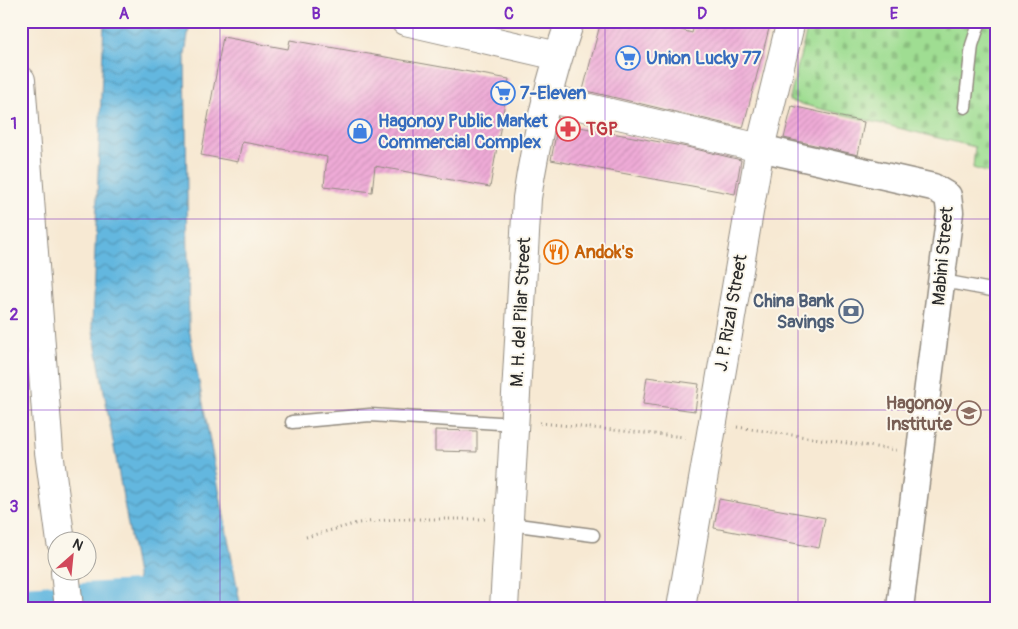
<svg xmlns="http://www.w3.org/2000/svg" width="1018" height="629" viewBox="0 0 1018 629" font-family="Pangolin,sans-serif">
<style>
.cemetery{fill:url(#cemetery-stones);stroke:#65845e}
.water{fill:url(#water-waves);stroke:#477185}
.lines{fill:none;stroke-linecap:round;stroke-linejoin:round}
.canal{stroke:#63b7df;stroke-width:24}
.building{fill:url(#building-hatch)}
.lane-casing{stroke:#918a7f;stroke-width:15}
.street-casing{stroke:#918a7f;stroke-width:29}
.secondary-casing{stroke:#918a7f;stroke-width:30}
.path{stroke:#918a7f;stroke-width:3;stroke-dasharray:1 4;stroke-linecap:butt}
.lane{stroke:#fff;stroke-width:12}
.street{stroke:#fff;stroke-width:26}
.secondary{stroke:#fff;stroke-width:28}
.grid{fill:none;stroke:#7b2cbf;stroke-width:1;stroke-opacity:0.55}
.labels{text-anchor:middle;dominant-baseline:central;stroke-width:4;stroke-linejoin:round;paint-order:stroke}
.shop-label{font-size:18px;font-weight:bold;fill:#366cbe;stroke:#fbf7ec;text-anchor:start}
.health-label{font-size:18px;font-weight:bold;fill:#be3a42;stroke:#fbf7ec;text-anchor:start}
.food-label{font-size:18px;font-weight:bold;fill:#c56008;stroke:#fbf7ec;text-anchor:start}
.street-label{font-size:18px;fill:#2b2b2b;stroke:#fbf7ec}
.service-label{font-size:18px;font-weight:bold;fill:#4e5e75;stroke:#fbf7ec;text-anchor:end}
.education-label{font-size:18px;font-weight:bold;fill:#785e54;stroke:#fbf7ec;text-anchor:end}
.neatline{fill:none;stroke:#7b2cbf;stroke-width:2}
.grid-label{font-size:16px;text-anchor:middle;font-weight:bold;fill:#7b2cbf}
</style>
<defs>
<pattern id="cemetery-stones" width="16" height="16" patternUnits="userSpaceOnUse" patternTransform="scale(1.25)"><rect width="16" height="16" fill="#9fdd92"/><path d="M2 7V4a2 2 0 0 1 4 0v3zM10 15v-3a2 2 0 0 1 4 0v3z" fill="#89be7e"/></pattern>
<pattern id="water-waves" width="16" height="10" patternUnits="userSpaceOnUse" patternTransform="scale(1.25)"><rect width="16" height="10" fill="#63b7df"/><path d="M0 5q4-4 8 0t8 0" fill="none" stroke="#5295b5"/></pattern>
<pattern id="building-hatch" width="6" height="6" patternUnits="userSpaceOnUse" patternTransform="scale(1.25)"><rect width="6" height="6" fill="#efabd7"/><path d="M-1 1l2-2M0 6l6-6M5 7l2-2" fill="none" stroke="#cd93b9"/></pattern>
</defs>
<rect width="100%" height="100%" fill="#fbf7ec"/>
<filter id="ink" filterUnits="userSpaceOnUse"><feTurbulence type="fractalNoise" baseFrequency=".02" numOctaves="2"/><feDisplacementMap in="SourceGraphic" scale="10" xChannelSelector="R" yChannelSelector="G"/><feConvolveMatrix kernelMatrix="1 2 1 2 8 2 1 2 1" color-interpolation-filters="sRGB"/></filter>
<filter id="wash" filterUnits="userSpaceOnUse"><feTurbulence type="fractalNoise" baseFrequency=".0096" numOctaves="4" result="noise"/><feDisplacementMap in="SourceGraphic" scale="20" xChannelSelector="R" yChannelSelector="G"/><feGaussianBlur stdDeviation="1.12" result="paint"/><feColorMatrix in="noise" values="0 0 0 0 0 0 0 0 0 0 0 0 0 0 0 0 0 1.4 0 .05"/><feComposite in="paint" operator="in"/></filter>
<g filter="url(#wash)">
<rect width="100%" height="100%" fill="#f7e9d3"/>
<path class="cemetery" d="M809,21H997V175L973,168L975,147L789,101Z"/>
<path class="water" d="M104,21H190L185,55L189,328L241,608H143L92,325Z"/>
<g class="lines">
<path class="canal" d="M83,595L140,592
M21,598L59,596"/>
</g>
<g id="blocks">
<path class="building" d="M601,21H648L692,33L695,21H771L743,128L583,90Z
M223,37L288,49L290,40L509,79L490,187L375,166L372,192L324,186L327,157L242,142L238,162L201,155Z
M792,106L864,122L858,155L784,138Z
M558,123L687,147L741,160L735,194L551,160Z
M647,377L699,384L695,411L643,404Z
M435,430L477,431V452L435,451Z
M719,499L825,518L819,548L714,528Z"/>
</g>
</g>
<g filter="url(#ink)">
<use href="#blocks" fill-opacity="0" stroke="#918a7f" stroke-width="1"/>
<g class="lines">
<g class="lane-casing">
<path id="lane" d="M965,107L972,45L980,21
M943,281L997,291
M292,422L370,415L515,424
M510,524L593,535"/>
</g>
<g class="street-casing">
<path id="street" d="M760,148L933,187L948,196L950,212L900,608"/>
</g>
<g class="secondary-casing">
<path id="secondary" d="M405,21L558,56
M21,80L49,452L61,542
M546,98L760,148
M65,572L69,608
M504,608L527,198C536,138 550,79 570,21
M681,608L760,148L791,21"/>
</g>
<path class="path" d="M540,423L685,437
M737,427L896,450
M306,537L358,523L397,519H485"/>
<use href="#lane" class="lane"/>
<use href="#street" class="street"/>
<use href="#secondary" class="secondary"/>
</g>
</g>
<path class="grid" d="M220,21V608M413,21V608M605,21V608M798,21V608M21,219H997M21,410H997"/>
<defs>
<g id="supermarket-ring" transform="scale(1.25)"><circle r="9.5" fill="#fbf7ec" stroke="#3f7fe0" stroke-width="1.5"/><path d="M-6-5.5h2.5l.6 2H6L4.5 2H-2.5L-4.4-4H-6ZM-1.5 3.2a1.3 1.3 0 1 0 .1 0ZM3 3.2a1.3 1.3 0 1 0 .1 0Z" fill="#3f7fe0"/></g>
<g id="pharmacy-ring" transform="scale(1.25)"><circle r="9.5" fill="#fbf7ec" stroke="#e0444e" stroke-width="1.5"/><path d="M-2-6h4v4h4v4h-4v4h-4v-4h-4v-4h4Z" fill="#e0444e"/></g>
<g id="shop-ring" transform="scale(1.25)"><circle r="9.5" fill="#fbf7ec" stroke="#3f7fe0" stroke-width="1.5"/><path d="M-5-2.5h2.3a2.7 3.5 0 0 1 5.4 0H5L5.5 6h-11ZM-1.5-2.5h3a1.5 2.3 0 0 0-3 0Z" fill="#3f7fe0"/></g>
<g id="restaurant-ring" transform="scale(1.25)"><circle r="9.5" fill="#fbf7ec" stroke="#e8710a" stroke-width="1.5"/><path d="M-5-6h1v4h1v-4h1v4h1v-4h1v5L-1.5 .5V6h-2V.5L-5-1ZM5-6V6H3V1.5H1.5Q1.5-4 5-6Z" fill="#e8710a"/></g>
<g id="bank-ring" transform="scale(1.25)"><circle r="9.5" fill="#fbf7ec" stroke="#5c6f8a" stroke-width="1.5"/><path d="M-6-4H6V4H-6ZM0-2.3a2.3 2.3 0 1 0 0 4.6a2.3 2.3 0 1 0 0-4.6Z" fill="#5c6f8a"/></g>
<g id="school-ring" transform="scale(1.25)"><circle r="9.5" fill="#fbf7ec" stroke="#8d6e63" stroke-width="1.5"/><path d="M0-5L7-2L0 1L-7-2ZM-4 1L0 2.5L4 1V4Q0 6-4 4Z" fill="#8d6e63"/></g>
</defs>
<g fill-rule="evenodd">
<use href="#supermarket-ring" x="628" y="58"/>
<use href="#supermarket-ring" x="503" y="93"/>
<use href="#pharmacy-ring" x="568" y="129"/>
<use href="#shop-ring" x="360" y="131"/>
<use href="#restaurant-ring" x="556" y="252"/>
<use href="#bank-ring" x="851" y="311"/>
<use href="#school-ring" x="969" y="413"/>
</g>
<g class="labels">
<g class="shop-label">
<text x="646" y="58">Union Lucky 77</text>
<text x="520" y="93">7-Eleven</text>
<text x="378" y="121">Hagonoy Public Market<tspan x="378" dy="21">Commercial Complex</tspan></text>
</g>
<g class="health-label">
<text x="586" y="129">TGP</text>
</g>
<g class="food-label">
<text x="574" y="252">Andok's</text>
</g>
<g class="street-label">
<text transform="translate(943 256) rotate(-85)">Mabini Street</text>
<text transform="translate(521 312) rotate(-87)">M. H. del Pilar Street</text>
<text transform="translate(731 313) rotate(-80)">J. P. Rizal Street</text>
</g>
<g class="service-label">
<text x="834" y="301">China Bank<tspan x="834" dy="21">Savings</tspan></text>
</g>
<g class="education-label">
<text x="952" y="403">Hagonoy<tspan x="952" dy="21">Institute</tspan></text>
</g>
</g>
<rect width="1018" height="629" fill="none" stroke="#fbf7ec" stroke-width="55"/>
<g transform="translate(72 556) rotate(27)"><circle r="24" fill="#fbf7ec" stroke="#a8a59f"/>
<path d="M0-4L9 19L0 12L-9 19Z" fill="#d1495b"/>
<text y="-8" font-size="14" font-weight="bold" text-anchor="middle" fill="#2b2b2b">N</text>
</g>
<rect x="28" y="28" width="962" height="574" class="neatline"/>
<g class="grid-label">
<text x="124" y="19">A</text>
<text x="316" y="19">B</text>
<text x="509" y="19">C</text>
<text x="702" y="19">D</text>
<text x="894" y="19">E</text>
<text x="14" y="129">1</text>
<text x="14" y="320">2</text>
<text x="14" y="512">3</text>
</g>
</svg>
